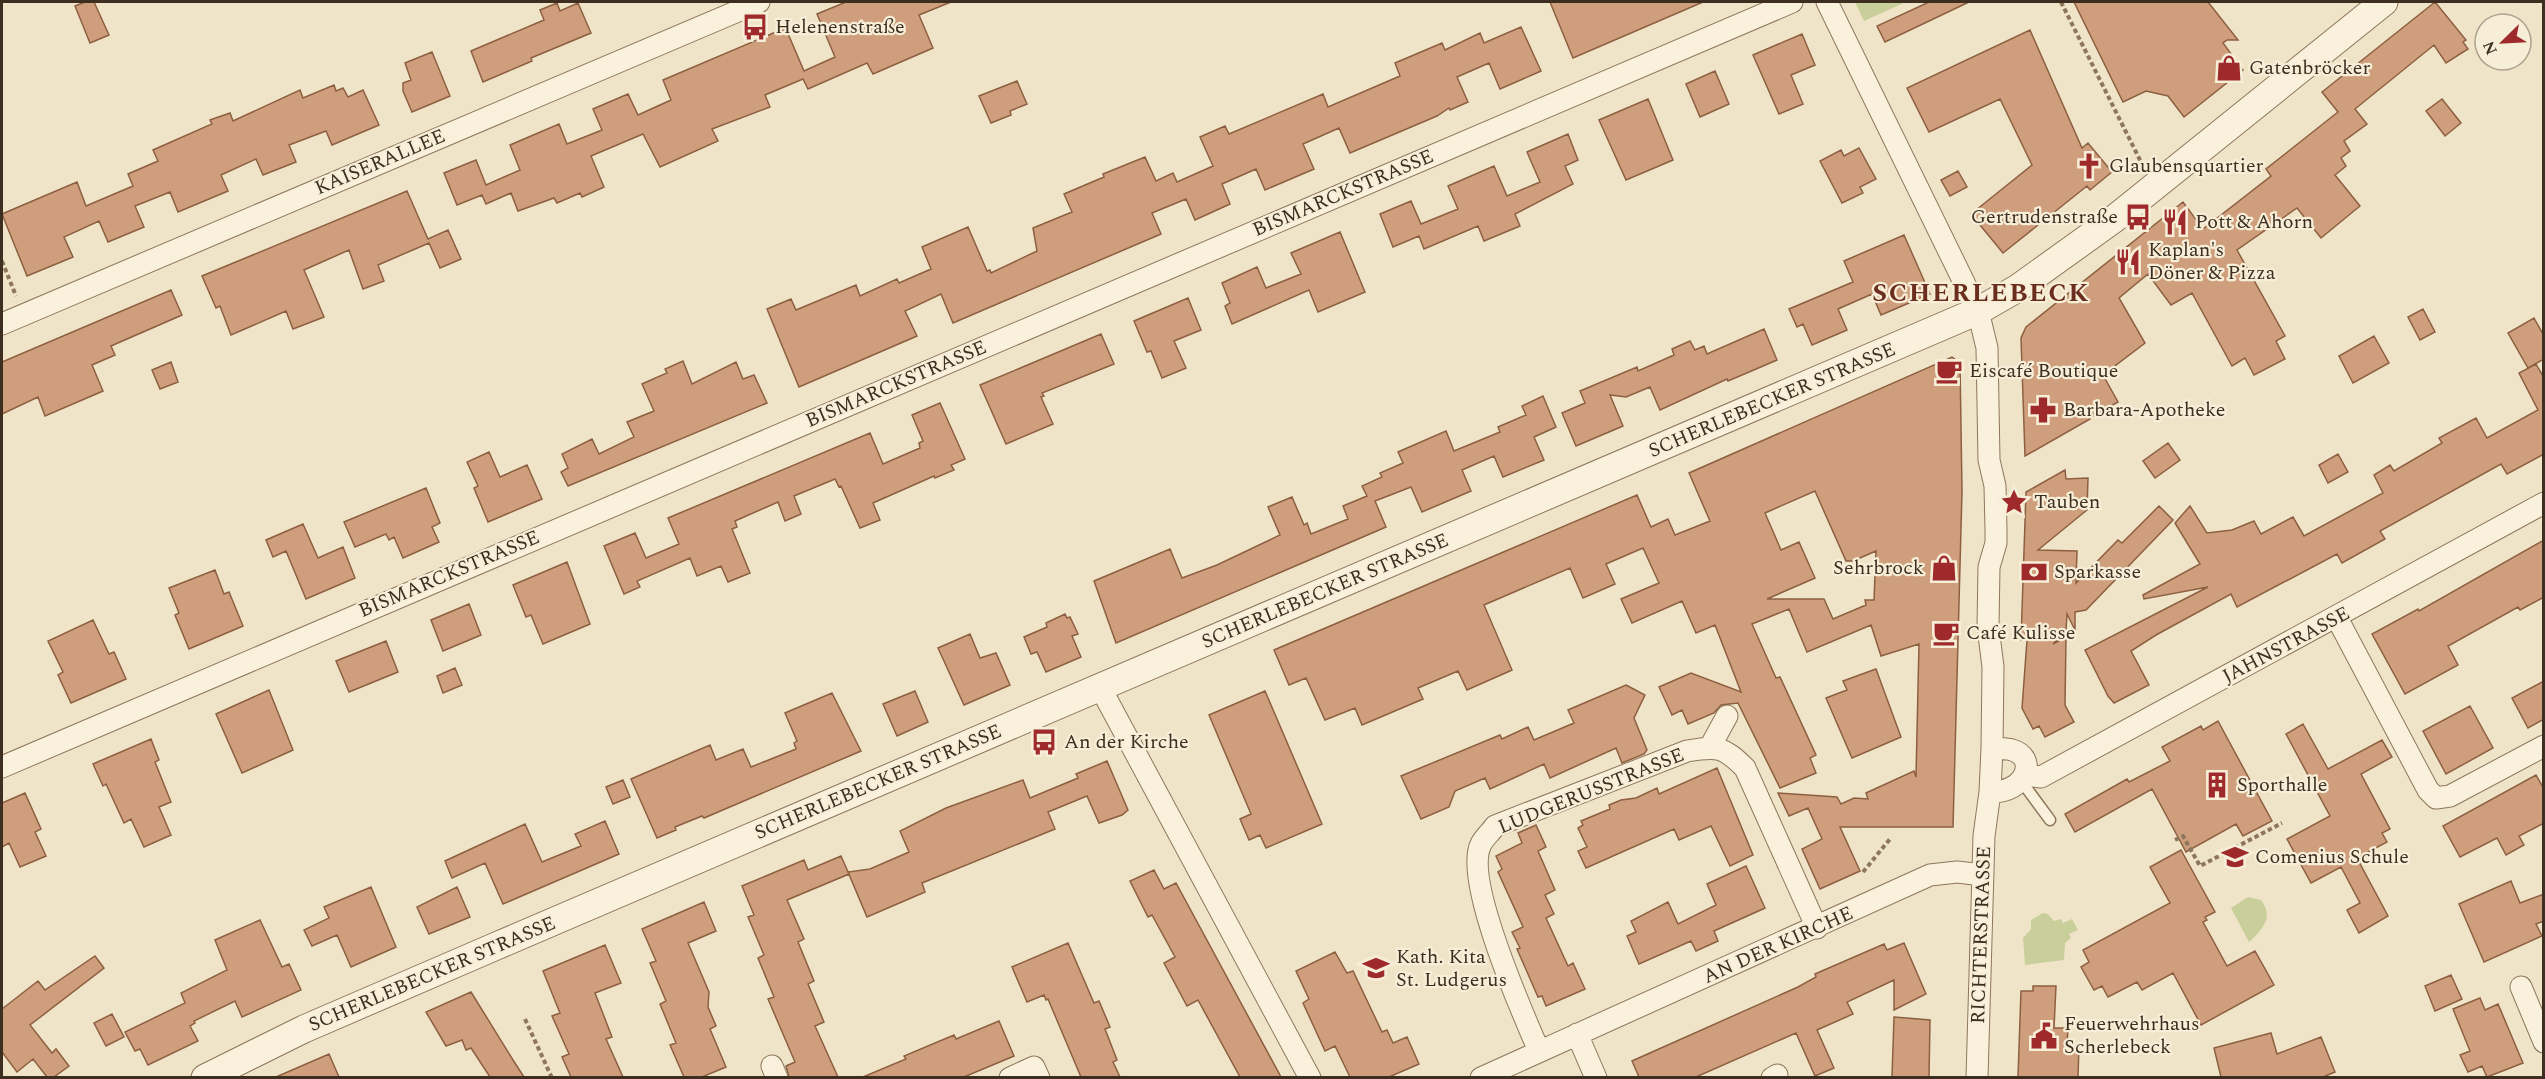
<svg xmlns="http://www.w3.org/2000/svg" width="2545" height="1079" viewBox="0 0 2545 1079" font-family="Spectral,serif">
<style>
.green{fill:#c9cf9b}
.building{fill:#cf9f7d;stroke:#8d5f41;stroke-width:1.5;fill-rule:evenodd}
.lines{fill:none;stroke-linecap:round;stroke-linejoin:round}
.service-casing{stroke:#8d765c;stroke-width:13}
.minor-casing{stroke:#8d765c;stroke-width:23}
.tertiary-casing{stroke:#8d765c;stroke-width:29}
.path{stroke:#8d765c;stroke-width:4;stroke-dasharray:4.5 3;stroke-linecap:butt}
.service{stroke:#faf1dc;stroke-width:10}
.minor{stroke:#faf1dc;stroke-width:21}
.tertiary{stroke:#faf1dc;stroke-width:27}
.labels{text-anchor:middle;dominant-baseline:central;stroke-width:4.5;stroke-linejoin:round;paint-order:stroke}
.poi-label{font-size:20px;fill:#3d2e20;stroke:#f7eed8;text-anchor:start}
.street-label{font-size:20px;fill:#3d2e20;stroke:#f7eed8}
.district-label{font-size:26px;font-weight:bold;letter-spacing:1.5px;fill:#6b2e1e;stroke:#f7eed8}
</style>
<rect width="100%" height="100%" fill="#f0e4c8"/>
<path class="green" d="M1855,2H1906L1864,21Z
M2248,897L2261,900C2274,917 2263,929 2249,942L2231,908Z
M2043,913L2048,914L2054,921L2061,919L2063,923L2072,919L2078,930L2069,934L2071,938L2065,943L2064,960L2025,965L2023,938L2031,929V920Z"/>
<path class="building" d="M85,2H94L109,35L90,43L75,6Z
M846,2H951L919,15L933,48L873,74L867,63L808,89L803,79L765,95L770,107L712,129L718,141L660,167L643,134L591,156L604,187L582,197L580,193L557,203L554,198L518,211L511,193L486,204L482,195L457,205L444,173L476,160L486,185L520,170L510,145L559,124L567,144L602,130L593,109L628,94L638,115L671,100L663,80L778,31L786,29L804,71L835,57L817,14Z
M1550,2H1703L1573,58Z
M1929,2H1969L1885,42L1877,26Z
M2074,2H2208L2238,40H2227L2223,43L2243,70L2184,117L2168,96L2146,91L2123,102Z
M2435,2L2466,40L2463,42L2468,49L2446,63L2434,45L2355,109L2367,124L2344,141L2350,151L2341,158L2346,166L2335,175L2360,206L2321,238L2297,208L2237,250L2285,336L2276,341L2285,359L2254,375L2245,358L2232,366L2192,293L2171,305L2148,274L2119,298L2145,343L2103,375L2118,402L2092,417L2090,413V419L2025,456L2021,338L2026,327L2183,202L2203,229L2271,176L2266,169L2338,112L2322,92Z
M557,3L560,11L578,3L591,33L531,58L532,61L483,82L471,51L544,20L540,10Z
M1521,27L1541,71L1500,89L1489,63L1457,77L1468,102L1450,110L1449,108L1437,116L1350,153L1339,128L1303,144L1314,169L1265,190L1256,169L1222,184L1230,204L1195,220L1186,199L1152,213L1161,234L953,323L941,294L905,311L917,336L799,387L767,309L791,299L796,310L856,285L860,296L897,279L899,283L931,269L922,247L968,227L987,271L990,270L991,273L1037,251L1033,228L1072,212L1064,194L1104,177L1103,174L1145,157L1156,181L1173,173L1177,182L1213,166L1200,137L1225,126L1229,134L1323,94L1328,107L1400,76L1395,63L1442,43L1445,50L1480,33L1484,43Z
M2030,30L2082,148L2088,143L2112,172L2090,190L2087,186L2003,253L1971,214L2032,165L2000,99L1929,132L1907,88Z
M1802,34L1815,65L1791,75L1803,104L1779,114L1753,55Z
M432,52L450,96L412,112L403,91V83L411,80L405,63Z
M1715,71L1729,104L1700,117L1686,84Z
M1017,81L1027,104L1010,111L1011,115L991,123L979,96Z
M334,85L336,91L343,88L348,97L363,90L379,125L332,145L326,131L289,145L296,162L263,175L256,159L221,175L228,191L178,212L170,192L135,206L144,227L108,242L99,221L64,237L73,257L27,276L2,214L77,182L86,206L133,186L128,174L158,161L153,150L212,124L210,120L230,113L233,121L300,90L303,98Z
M1648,99L1673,160L1626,180L1599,120Z
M2442,99L2461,123L2445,136L2426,111Z
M1568,134L1578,160L1565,166L1573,184L1515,214L1520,226L1484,241L1478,226L1424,249L1419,236L1393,247L1380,214L1411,201L1421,224L1458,209L1448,186L1494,166L1507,196L1540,182L1527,152Z
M1859,148L1876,179L1860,187L1863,193L1842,203L1820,161L1841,150L1844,156Z
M1958,171L1967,187L1950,196L1941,180Z
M407,191L428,239L448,230L461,259L440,268L429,243L378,265L384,281L363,289L349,250L304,270L324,317L293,329L286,311L231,335L220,306L216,308L202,276Z
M1340,232L1365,292L1318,312L1309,290L1232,324L1225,306L1230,303L1222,283L1257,267L1266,288L1301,274L1291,253Z
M1904,235L1930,294L1881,315L1872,294L1838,309L1847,330L1812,345L1803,324L1797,327L1789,309L1853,282L1844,261Z
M171,290L182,315L111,346L115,355L92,365L103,391L45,416L38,397L2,414V362Z
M1188,298L1201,330L1174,341L1186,368L1162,378L1151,351L1147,352L1134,321Z
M2423,309L2435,332L2420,340L2408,317Z
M2534,318L2544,336V359L2528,368L2508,333Z
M1764,329L1777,360L1728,381L1727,379L1660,410L1650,387L1626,397L1610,395L1623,426L1576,446L1562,413L1585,403L1580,391L1637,367L1638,371L1674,355L1672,349L1690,341L1695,350L1704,346L1707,354Z
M1101,334L1114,364L1042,393L1044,396L1041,397L1053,424L1006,444L980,385Z
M2374,336L2389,363L2353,383L2339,356Z
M1952,357L1960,363L1962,491L1953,827H1840L1860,871L1820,889L1802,849L1822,839L1808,808L1789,816L1778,793L1837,797L1841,804L1854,798L1868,799L1866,793L1914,771L1916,777L1919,644L1881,656L1871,625L1807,652L1789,609L1752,624L1776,678L1780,677L1816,755L1810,758L1816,773L1780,788L1738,703L1721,705L1714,713L1688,724L1682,710L1672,715L1659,687L1691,673L1741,692L1715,625L1696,633L1682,601L1632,623L1621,599L1659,583L1643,548L1606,564L1615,584L1583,598L1570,568L1484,605L1512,670L1467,690L1458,671L1418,688L1423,699L1362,725L1355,708L1325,720L1306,678L1289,685L1274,650L1637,495L1651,527L1668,519L1675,535L1710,521L1689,473ZM1815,491L1846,561H1853L1876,551L1874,600H1865L1866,605L1833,619L1824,599H1767L1815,578L1799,542L1781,550L1765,513Z
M683,361L692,384L736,362L743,379L754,375L767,403L568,486L561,472L568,468L562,454L592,439L599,454L634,437L627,422L654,411L642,384L667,373L665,369Z
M171,362L178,382L160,389L152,370Z
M2536,364L2544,378V454L2507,474L2501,464L2380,531L2385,539L2342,563L2337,554L2237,607L2231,594L2156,635L2131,651L2149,685L2114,703L2108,696L2085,650L2208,587L2144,599L2143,595L2200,564L2175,523L2190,506L2207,533L2232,530L2254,521L2261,534L2293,517L2304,536L2383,493L2374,475L2390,465L2394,471L2442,443L2439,438L2476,418L2487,438L2538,410L2519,373Z
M1543,396L1556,427L1534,437L1544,460L1503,477L1494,456L1462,470L1471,491L1422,512L1411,487L1375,501L1386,527L1116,643L1094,581L1170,549L1182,578L1217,565L1280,535L1268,507L1292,497L1304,525L1307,523L1311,534L1348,519L1343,506L1367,496L1362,486L1382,477L1380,473L1403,463L1398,452L1446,431L1454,451L1500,432L1498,427L1526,415L1522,406Z
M940,403L965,459L951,465L954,470L935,478L934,476L873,503L880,520L860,528L841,486L839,487L835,479L794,496L801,514L785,521L778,502L735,521L737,527L732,529L750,573L728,582L721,566L697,576L690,558L637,581L640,587L624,594L604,546L635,533L646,558L679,544L668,518L870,433L883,464L920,448L919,443L923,441L912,415Z
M2168,443L2180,460L2155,478L2143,461Z
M489,452L500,477L527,465L542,499L488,522L474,488L478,486L467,462Z
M2338,454L2348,472L2328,483L2319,465Z
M2065,470L2066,479L2088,478L2087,510L2038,550L2077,551L2076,583L2118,540L2122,543L2159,506L2173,520L2086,610L2075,612V630L2067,614L2066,630L2053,644L2066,637L2065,705L2074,722L2045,737L2039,726L2033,729L2022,708L2027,640H2021L2026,492Z
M426,488L440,523L432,527L439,542L403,558L394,537L389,540L386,534L355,547L344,522Z
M303,524L318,558L343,547L355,578L306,599L286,551L273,557L266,540Z
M2544,540V597L2520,610L2518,607L2448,646L2458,665L2405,694L2372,634L2418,609L2419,611Z
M567,562L590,624L543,644L531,615L526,617L513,585Z
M215,570L224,594L229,592L243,626L189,649L175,615L179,613L169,588Z
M469,604L481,635L443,651L431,620Z
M1065,614L1067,618L1070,617L1078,634L1072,636L1081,657L1046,672L1037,652L1031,654L1024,637L1047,627L1046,623Z
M93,620L109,654L114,652L126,679L71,703L58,675L63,672L48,641Z
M970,634L980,658L996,653L1010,685L964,705L938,648Z
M386,641L398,672L349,692L336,661Z
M455,668L462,685L443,693L437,676Z
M1876,669L1901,737L1852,758L1826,698L1847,690L1843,681Z
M2544,681V719L2528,728L2512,698Z
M1626,685L1645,695L1634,718L1647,750L1644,754L1622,763L1616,748L1550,778L1544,764L1490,789L1485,778L1455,791L1449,807L1421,819L1401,776L1500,735L1502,739L1528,727L1534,740L1574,723L1568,710Z
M269,690L293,750L242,773L216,714Z
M915,691L928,722L897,736L883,704Z
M1265,691L1322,824L1266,848L1260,835L1249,840L1240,819L1251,814L1209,715Z
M832,693L861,751L704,818L702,816L675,827L676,830L657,838L631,779L710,745L716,760L743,749L751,767L796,749L794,743L797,741L785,713Z
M2470,706L2493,748L2446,774L2423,731Z
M2218,721L2272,821L2243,836L2236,824L2186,852L2152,789L2075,832L2065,814L2127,779L2129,782L2170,761L2162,747L2201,726L2203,730Z
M2303,724L2328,769L2382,740L2392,757L2361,774L2390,829L2382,833L2387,842L2357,858L2388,916L2359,933L2347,910L2360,903L2341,867L2311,883L2287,839L2330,816L2286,734Z
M151,739L159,760L155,762L171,802L159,807L171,835L144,847L131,819L124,823L106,784L103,786L93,764Z
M1107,761L1128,810L1122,815L1099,823L1087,796L1048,812L1055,829L922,883L925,892L867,917L848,872L870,869L909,852L900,831L946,808L1023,780L1030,798L1078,778L1076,774Z
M1717,768L1753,855L1730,866L1711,826L1679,840L1674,829L1586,868L1578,851L1587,847L1578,828L1583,825L1581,821L1610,809L1609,805L1621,800L1636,798L1657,788L1659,794Z
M2536,775L2544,789V823L2519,836L2524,845L2506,855L2497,838L2460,857L2443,826Z
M623,780L630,797L613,804L606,787Z
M25,793L41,829L35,832L46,856L20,867L9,843L2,847V803Z
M605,821L619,854L503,904L485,863L452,878L445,861L525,824L542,862L581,846L575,834Z
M1536,825L1546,847L1538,851L1555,890L1545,895L1554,914L1546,918L1568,966L1573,963L1585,989L1546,1006L1542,996L1538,997L1517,949L1520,948L1512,932L1523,927L1498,872L1502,869L1496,856L1522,843L1518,833Z
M2181,850L2215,912L2205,917L2207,920L2203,922L2227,966L2255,951L2274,985L2201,1025L2173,973L2142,990L2137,982L2108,997L2102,986L2094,990L2081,967L2089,962L2083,950L2170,903L2150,867Z
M841,856L849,874L787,900L804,939L798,942L814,981L808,984L824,1022L815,1026L838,1077H789L786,1066L795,1062L768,999L774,997L758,958L764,955L748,917L754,915L742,886L804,860L808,870Z
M1746,866L1765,908L1714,931L1718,941L1696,951L1691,941L1639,964L1627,936L1636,932L1631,921L1668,902L1678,924L1716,905L1707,884Z
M1154,870L1164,889L1176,883L1281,1077H1240L1198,1000L1187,1006L1164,963L1175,957L1152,915L1148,917L1130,881Z
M2511,881L2520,903L2544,894V921L2536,924L2542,936L2484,962L2459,904Z
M371,887L396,947L351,967L337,935L312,946L304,930L329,918L324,907Z
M457,887L470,917L429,934L417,907Z
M704,902L716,931L688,943L709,992L708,1007L716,1026L710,1029L726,1067L702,1077H684L670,1045L676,1043L660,1004L666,1001L650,963L656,961L642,929Z
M260,920L282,967L289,964L301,990L242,1017L235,1001L194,1021L195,1023L190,1026L198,1041L148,1065L140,1049L135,1051L125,1032L185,1003L181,993L227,970L215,940Z
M1068,943L1094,1003L1099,1001L1110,1027L1105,1029L1117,1060L1113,1062L1120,1077H1081L1048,999L1046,1000L1044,995L1027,1002L1012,967Z
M1904,943L1926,994L1894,1010V980L1847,1002L1853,1014L1817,1030L1834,1068L1815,1076L1796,1033L1696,1077H1639L1632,1061L1798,987L1816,977L1815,974L1884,944L1887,950Z
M605,945L621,983L595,993L612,1037L606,1039L623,1077H571L562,1057L569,1054L552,1016L560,1013L543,971Z
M1335,952L1347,973L1353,971L1382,1032L1387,1030L1393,1043L1407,1037L1419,1064L1389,1077H1350L1335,1046L1325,1051L1303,1003L1309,999L1296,971Z
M95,956L104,968L30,1025L52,1053L56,1049L69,1066L54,1077H47L33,1059L17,1072L2,1052V1009L38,981L45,990Z
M2451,975L2462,999L2435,1011L2425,986Z
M2033,986H2056L2054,1028H2068L2067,1045H2079L2078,1077H2018L2021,991H2033Z
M471,992L513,1060L524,1077H490L471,1048L466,1050L462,1040L446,1046L426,1012Z
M2480,998L2485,1010L2498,1004L2523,1063L2487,1077L2482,1066L2468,1072L2460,1055L2470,1051L2453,1009Z
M112,1014L124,1037L106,1046L94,1023Z
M1894,1017L1930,1020L1929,1077H1892Z
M999,1021L1014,1056L964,1077H863L906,1059L904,1056L954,1035L956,1039Z
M2271,1033L2277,1054L2321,1037L2335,1072L2323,1077H2221L2214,1048Z
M329,1054L339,1077H276Z"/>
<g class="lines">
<g class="service-casing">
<path id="service" d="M2022,782L2050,820"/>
</g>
<g class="minor-casing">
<path id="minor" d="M1827,2L1978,311L1987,348L1989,460L1995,486L1996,530V543L1989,567L1988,627L1993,667L1992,748L1990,792L1984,836L1977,1078
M2,324L759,2
M2337,618L2428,790L2436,798L2450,796L2544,746
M1100,687L1310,1078
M1710,747L1727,716
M2,767L1792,2
M2025,775L2041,777L2544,503
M1990,792C2027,793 2038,757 2012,750C2006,748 1998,749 1992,748
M2521,987L2544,1042
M1577,1034L1596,1078
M1539,1051C1523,1014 1463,879 1481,844C1484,838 1491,832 1495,826L1687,751C1717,746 1723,746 1745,768L1817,928
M772,1066L777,1078
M1010,1078L1034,1067L1039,1078
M1481,1078L1930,875L1957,872L1983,875
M1772,1078L1777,1075"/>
</g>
<g class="tertiary-casing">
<path id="tertiary" d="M205,1078L304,1029L494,947L1978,311L2018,288L2114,219L2384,2"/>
</g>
<path class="path" d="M2061,2L2142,164
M2,261L16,296
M2175,840L2183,836L2200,866L2282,823
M1863,872L1890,839
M525,1019L552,1078"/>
<use href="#service" class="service"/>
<use href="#minor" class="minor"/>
<use href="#tertiary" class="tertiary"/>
</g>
<defs>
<g id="bus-bare" transform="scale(2.07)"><path d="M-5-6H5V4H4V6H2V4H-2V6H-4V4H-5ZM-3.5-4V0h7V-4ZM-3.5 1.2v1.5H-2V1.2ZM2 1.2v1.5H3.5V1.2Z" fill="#9e2a2b" stroke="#f7eed8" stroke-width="2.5" paint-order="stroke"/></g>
<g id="shop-bare" transform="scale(2.07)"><path d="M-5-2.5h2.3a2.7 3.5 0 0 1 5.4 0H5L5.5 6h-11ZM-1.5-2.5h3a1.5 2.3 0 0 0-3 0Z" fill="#9e2a2b" stroke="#f7eed8" stroke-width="2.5" paint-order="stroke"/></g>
<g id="church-bare" transform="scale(2.07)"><path d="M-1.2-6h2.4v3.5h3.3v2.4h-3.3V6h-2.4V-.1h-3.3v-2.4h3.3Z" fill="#9e2a2b" stroke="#f7eed8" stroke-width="2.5" paint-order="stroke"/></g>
<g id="restaurant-bare" transform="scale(2.07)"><path d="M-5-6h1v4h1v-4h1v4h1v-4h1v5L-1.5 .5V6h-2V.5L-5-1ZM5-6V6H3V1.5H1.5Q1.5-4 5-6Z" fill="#9e2a2b" stroke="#f7eed8" stroke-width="2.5" paint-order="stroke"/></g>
<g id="cafe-bare" transform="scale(2.07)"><path d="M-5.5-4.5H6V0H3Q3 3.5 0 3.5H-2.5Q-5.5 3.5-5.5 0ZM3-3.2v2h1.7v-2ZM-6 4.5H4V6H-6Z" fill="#9e2a2b" stroke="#f7eed8" stroke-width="2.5" paint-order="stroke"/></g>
<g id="pharmacy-bare" transform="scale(2.07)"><path d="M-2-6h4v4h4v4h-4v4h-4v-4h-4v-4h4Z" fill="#9e2a2b" stroke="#f7eed8" stroke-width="2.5" paint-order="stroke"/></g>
<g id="sight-bare" transform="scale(2.07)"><path d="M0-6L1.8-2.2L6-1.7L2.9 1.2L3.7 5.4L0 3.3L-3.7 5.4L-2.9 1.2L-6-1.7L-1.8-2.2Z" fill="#9e2a2b" stroke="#f7eed8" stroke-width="2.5" paint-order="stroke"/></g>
<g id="bank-bare" transform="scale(2.07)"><path d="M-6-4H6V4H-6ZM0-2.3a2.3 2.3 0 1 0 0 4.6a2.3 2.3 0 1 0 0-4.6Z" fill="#9e2a2b" stroke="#f7eed8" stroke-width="2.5" paint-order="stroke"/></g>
<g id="building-bare" transform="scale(2.07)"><path d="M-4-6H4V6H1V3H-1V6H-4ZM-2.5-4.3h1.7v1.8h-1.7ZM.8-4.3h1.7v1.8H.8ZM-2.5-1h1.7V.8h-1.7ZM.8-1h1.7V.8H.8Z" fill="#9e2a2b" stroke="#f7eed8" stroke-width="2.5" paint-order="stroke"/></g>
<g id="school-bare" transform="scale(2.07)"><path d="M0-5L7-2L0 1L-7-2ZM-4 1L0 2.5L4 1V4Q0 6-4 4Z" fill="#9e2a2b" stroke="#f7eed8" stroke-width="2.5" paint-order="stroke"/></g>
<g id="civic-bare" transform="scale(2.07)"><path d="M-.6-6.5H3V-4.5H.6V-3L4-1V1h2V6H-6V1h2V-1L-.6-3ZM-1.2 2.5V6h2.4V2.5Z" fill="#9e2a2b" stroke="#f7eed8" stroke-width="2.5" paint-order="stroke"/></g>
</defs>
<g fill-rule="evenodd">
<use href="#bus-bare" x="755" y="27"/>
<use href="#shop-bare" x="2229" y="68"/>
<use href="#church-bare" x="2089" y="166"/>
<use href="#bus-bare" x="2138" y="217"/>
<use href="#restaurant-bare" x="2175" y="222"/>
<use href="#restaurant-bare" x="2128" y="262"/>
<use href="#cafe-bare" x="1949" y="371"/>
<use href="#pharmacy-bare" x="2043" y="410"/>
<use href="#sight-bare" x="2014" y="502"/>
<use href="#shop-bare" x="1944" y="568"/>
<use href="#bank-bare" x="2034" y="572"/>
<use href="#cafe-bare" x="1946" y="633"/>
<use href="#bus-bare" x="1044" y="742"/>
<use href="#building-bare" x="2217" y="785"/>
<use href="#school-bare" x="2235" y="857"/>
<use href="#school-bare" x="1376" y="968"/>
<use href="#civic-bare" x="2044" y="1036"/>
</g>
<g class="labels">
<g class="poi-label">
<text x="775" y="27">Helenenstraße</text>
<text x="2249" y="68">Gatenbröcker</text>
<text x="2109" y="166">Glaubensquartier</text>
<text x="2118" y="217" text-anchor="end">Gertrudenstraße</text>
<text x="2195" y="222">Pott &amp; Ahorn</text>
<text x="2148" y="250">Kaplan's<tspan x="2148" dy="23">Döner &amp; Pizza</tspan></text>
<text x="1969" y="371">Eiscafé Boutique</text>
<text x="2063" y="410">Barbara-Apotheke</text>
<text x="2034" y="502">Tauben</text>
<text x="1924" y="568" text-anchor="end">Sehrbrock</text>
<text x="2054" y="572">Sparkasse</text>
<text x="1966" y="633">Café Kulisse</text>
<text x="1064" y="742">An der Kirche</text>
<text x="2237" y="785">Sporthalle</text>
<text x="2255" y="857">Comenius Schule</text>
<text x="1396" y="957">Kath. Kita<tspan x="1396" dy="23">St. Ludgerus</tspan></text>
<text x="2064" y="1024">Feuerwehrhaus<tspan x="2064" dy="23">Scherlebeck</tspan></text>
</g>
<g class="street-label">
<text transform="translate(380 162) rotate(-23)">KAISERALLEE</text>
<text transform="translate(1343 193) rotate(-23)">BISMARCKSTRASSE</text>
<text transform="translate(896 384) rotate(-23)">BISMARCKSTRASSE</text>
<text transform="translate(1772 400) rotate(-23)">SCHERLEBECKER STRASSE</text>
<text transform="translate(449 574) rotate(-23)">BISMARCKSTRASSE</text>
<text transform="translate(1325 591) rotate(-23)">SCHERLEBECKER STRASSE</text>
<text transform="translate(2286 645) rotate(-28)">JAHNSTRASSE</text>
<text transform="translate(878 782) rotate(-23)">SCHERLEBECKER STRASSE</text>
<text transform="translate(1591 791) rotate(-22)">LUDGERUSSTRASSE</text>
<text transform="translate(1981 935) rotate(-88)">RICHTERSTRASSE</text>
<text transform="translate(1778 945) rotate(-24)">AN DER KIRCHE</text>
<text transform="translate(432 974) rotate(-23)">SCHERLEBECKER STRASSE</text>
</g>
<g class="district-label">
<text x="1981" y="293">SCHERLEBECK</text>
</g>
</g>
<rect width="2545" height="1079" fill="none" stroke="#3d2e20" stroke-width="6"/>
<g transform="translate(2503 42) rotate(246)"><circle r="28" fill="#f7eed8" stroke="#ada18e" stroke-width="1.5"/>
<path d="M0-4.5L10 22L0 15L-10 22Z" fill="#9e2a2b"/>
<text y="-9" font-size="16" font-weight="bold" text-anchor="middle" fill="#3d2e20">N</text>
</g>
</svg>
